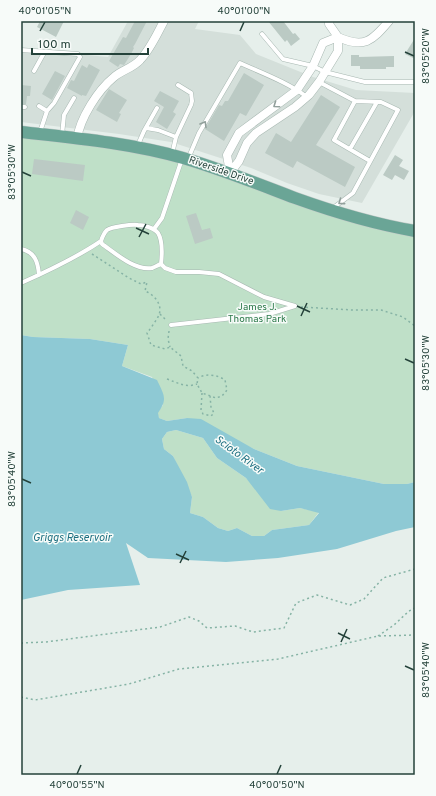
<svg xmlns="http://www.w3.org/2000/svg" width="436" height="796" viewBox="0 0 436 796" font-family="Overpass,sans-serif">
<style>
.built{fill:#d4dfda}
.green{fill:#bfe0c8}
.water{fill:#8ec9d4;fill-rule:evenodd}
.building{fill:#bbcac4}
.lines{fill:none;stroke-linecap:round;stroke-linejoin:round}
.lane-casing{stroke:#a8b8b2;stroke-width:5}
.street-casing{stroke:#a8b8b2;stroke-width:9}
.primary-casing{stroke:#c2cac8;stroke-width:13}
.path{stroke:#86b3a5;stroke-width:1.5;stroke-dasharray:2 3;stroke-linecap:butt}
.lane{stroke:#fff;stroke-width:4}
.street{stroke:#fff;stroke-width:8}
.primary{stroke:#6aa596;stroke-width:12}
.oneway{stroke:#92a09c}
.ticks{fill:none;stroke:#24423a;stroke-width:1.5}
.labels{text-anchor:middle;dominant-baseline:central;stroke-width:3;stroke-linejoin:round;paint-order:stroke}
.street-label{font-size:10px;fill:#24423a;stroke:#f7fbf9}
.park-label{font-size:10px;fill:#2d7a4b;stroke:#f7fbf9}
.water-label{font-size:11px;font-style:italic;fill:#1c6f80;stroke:#f7fbf9}
.neatline{fill:none;stroke:#24423a;stroke-width:1.5}
.ticks-label{font-size:10px;text-anchor:middle;fill:#24423a}
</style>
<rect width="100%" height="100%" fill="#e6efeb"/>
<path class="built" d="M128,21H199L195,29L240,35L256,54L313,77L356,90L415,93V111L362,203L319,194L287,183L251,168L171,142L119,134L21,122V49L108,57Z"/>
<path class="green" d="M21,132L113,143L415,231V482L407,484H384L297,466L254,449L187,418L167,421L159,418L157,413L163,405L152,377L122,366L128,345L90,339L33,337L21,335Z
M176,430L203,438L217,458L246,478L281,511L300,508L319,512L309,525L272,530L264,536H252L237,528L228,531L218,528L203,517L190,513L192,497L173,456L164,449L162,439L167,432Z"/>
<path class="water" d="M21,335L33,337L90,339L128,345L122,366L157,380C164,395 168,399 158,413L159,418L167,421L187,418L201,419L254,449L297,466L384,484H407L415,482V527L396,531L337,549L278,558L226,562L148,558L126,543L140,585L68,590L21,600ZM176,430L203,438L217,458L246,478L270,509L281,511L300,508L319,513L309,525L272,530L264,536H252L237,528L228,531L218,528L203,517L190,513L192,497L187,482L173,456L164,449L162,439L167,432Z"/>
<path class="building" d="M40,21H64L56,37L37,27Z
M135,21H147L135,44L133,47L134,48L131,54L124,65L120,64L118,67L109,61L123,37L126,38Z
M268,21H283L293,34L295,33L300,39L291,46L287,40L285,42Z
M415,38V59L405,54Z
M351,55H359V57L394,56V67H386V69H360V66H351Z
M89,64L100,70L86,96L82,95V96L67,88L71,80L74,81L82,65L87,68Z
M55,71L65,76L52,100L42,94Z
M244,73L264,85L246,116L240,113L224,141L205,129L219,105L222,106L225,101H228Z
M21,85L31,86L30,96H27L26,104H21Z
M109,89L127,100L119,113L121,114L117,122L96,110Z
M160,91L179,101L173,112L176,114L167,129L156,122L164,107L154,101Z
M321,95L340,107L316,145L355,167L345,187L297,161L293,168L265,153L276,133L291,142Z
M395,155L403,160L399,166L409,171L404,180L395,175L392,180L383,175Z
M34,159L85,165L83,181L32,174Z
M76,210L89,217L83,230L70,223Z
M196,213L202,230L210,228L213,238L195,244L186,216Z"/>
<g class="lines">
<g class="lane-casing">
<path id="lane" d="M262,34L283,59L313,66L325,72L365,82H415
M21,50L78,54L80,57L54,103L47,111L40,132
M34,71L44,53
M319,82L355,101L381,102L398,110L353,193L333,208
M355,101L334,140L370,161
M39,106L47,111
M21,107H25
M146,128L158,130L176,137
M62,135L64,115L74,98
M137,147L144,131L157,108
M350,149L377,102
M172,154L176,137L191,105L192,101L191,93L178,85
M188,159L199,133L240,63C262,73 287,82 307,97
M154,229L162,218L182,159
M21,249C35,252 38,262 39,275
M161,264C158,265 155,267 152,268C135,271 115,253 102,244L101,241C102,238 104,233 107,230C111,227 132,224 138,225C144,225 154,228 158,233C163,241 162,255 161,264L165,268L176,272H199L219,274L264,297L295,306L269,314L171,325
M21,283C48,271 76,258 101,241"/>
</g>
<g class="street-casing">
<path id="street" d="M338,37C364,49 372,41 389,21
M77,139C80,118 98,90 114,77C122,70 133,68 140,60C150,50 157,34 164,21
M230,173L239,161L247,143L256,133L295,107L309,95L319,82L338,51V37L329,24V21
M230,173L227,155L239,133L297,90L313,66L323,43L338,37"/>
</g>
<g class="primary-casing">
<path id="primary" d="M21,132C75,138 130,143 183,158C221,169 258,184 295,198C334,212 374,224 415,231"/>
</g>
<path class="path" d="M92,254L129,278L141,284L147,282L145,291C155,295 164,306 158,317C155,322 151,328 147,333L151,345L165,349L170,347L181,356L183,366L192,371L198,378L197,384L202,393L216,398L222,396L227,390L225,380C218,375 206,373 198,378
M301,307L353,310H381L403,317L415,326
M160,314L167,321
M169,331L168,339L170,347
M167,379C178,383 186,388 197,384
M202,393L201,410L203,414L211,416L214,413L211,407L210,396
M378,636L394,625L409,611L415,608
M21,643L46,642L160,627L189,617L199,621L207,628L235,626L253,632L284,628L296,603L317,595L350,605L364,599L383,578L415,569
M21,697L35,700L129,684L179,669L278,659L378,636L415,635"/>
<use href="#lane" class="lane"/>
<use href="#street" class="street"/>
<use href="#primary" class="primary"/>
</g>
<defs><path id="oneway-chevron" d="M-2-3.5L2.5 0L-2 3.5" fill="none" stroke-width="1.6" stroke-linecap="round" stroke-linejoin="round"/></defs>
<g class="oneway">
<use href="#oneway-chevron" transform="translate(276 105) rotate(145)"/>
<use href="#oneway-chevron" transform="translate(204 124) rotate(-59)"/>
<use href="#oneway-chevron" transform="translate(341 202) rotate(144)"/>
</g>
<path class="ticks" d="M40,31L45,22M240,31L244,22M405,52L414,56M22,172L31,176M136,228L149,234M139,237L146,224M297,306L310,312M301,316L307,303M405,359L414,363M22,479L31,483M176,554L189,560M180,563L186,551M338,633L350,639M341,642L347,629M405,666L414,670M77,774L81,765M277,774L281,765"/>
<g class="labels">
<g class="street-label">
<text transform="translate(221 171) rotate(19)">Riverside Drive</text>
</g>
<g class="park-label">
<text x="257" y="307">James J.<tspan x="257" dy="12">Thomas Park</tspan></text>
</g>
<g class="water-label">
<text transform="translate(239 455) rotate(36)">Scioto River</text>
<text x="72" y="538">Griggs Reservoir</text>
</g>
</g>
<rect width="436" height="796" fill="none" stroke="#f7fbf9" stroke-width="44"/>
<path d="M32 48v6h116v-6" fill="none" stroke="#24423a" stroke-width="2"/>
<text x="38" y="48" font-size="12" fill="#24423a" stroke="#f7fbf9" stroke-width="3" paint-order="stroke">100 m</text>
<rect x="22" y="22" width="392" height="752" class="neatline"/>
<g class="ticks-label">
<text x="45" y="14">40°01'05"N</text>
<text x="244" y="14">40°01'00"N</text>
<text transform="translate(425 56) rotate(-90)" y="4">83°05'20"W</text>
<text transform="translate(11 172) rotate(-90)" y="4">83°05'30"W</text>
<text transform="translate(425 363) rotate(-90)" y="4">83°05'30"W</text>
<text transform="translate(11 479) rotate(-90)" y="4">83°05'40"W</text>
<text transform="translate(425 670) rotate(-90)" y="4">83°05'40"W</text>
<text x="77" y="788">40°00'55"N</text>
<text x="277" y="788">40°00'50"N</text>
</g>
</svg>
